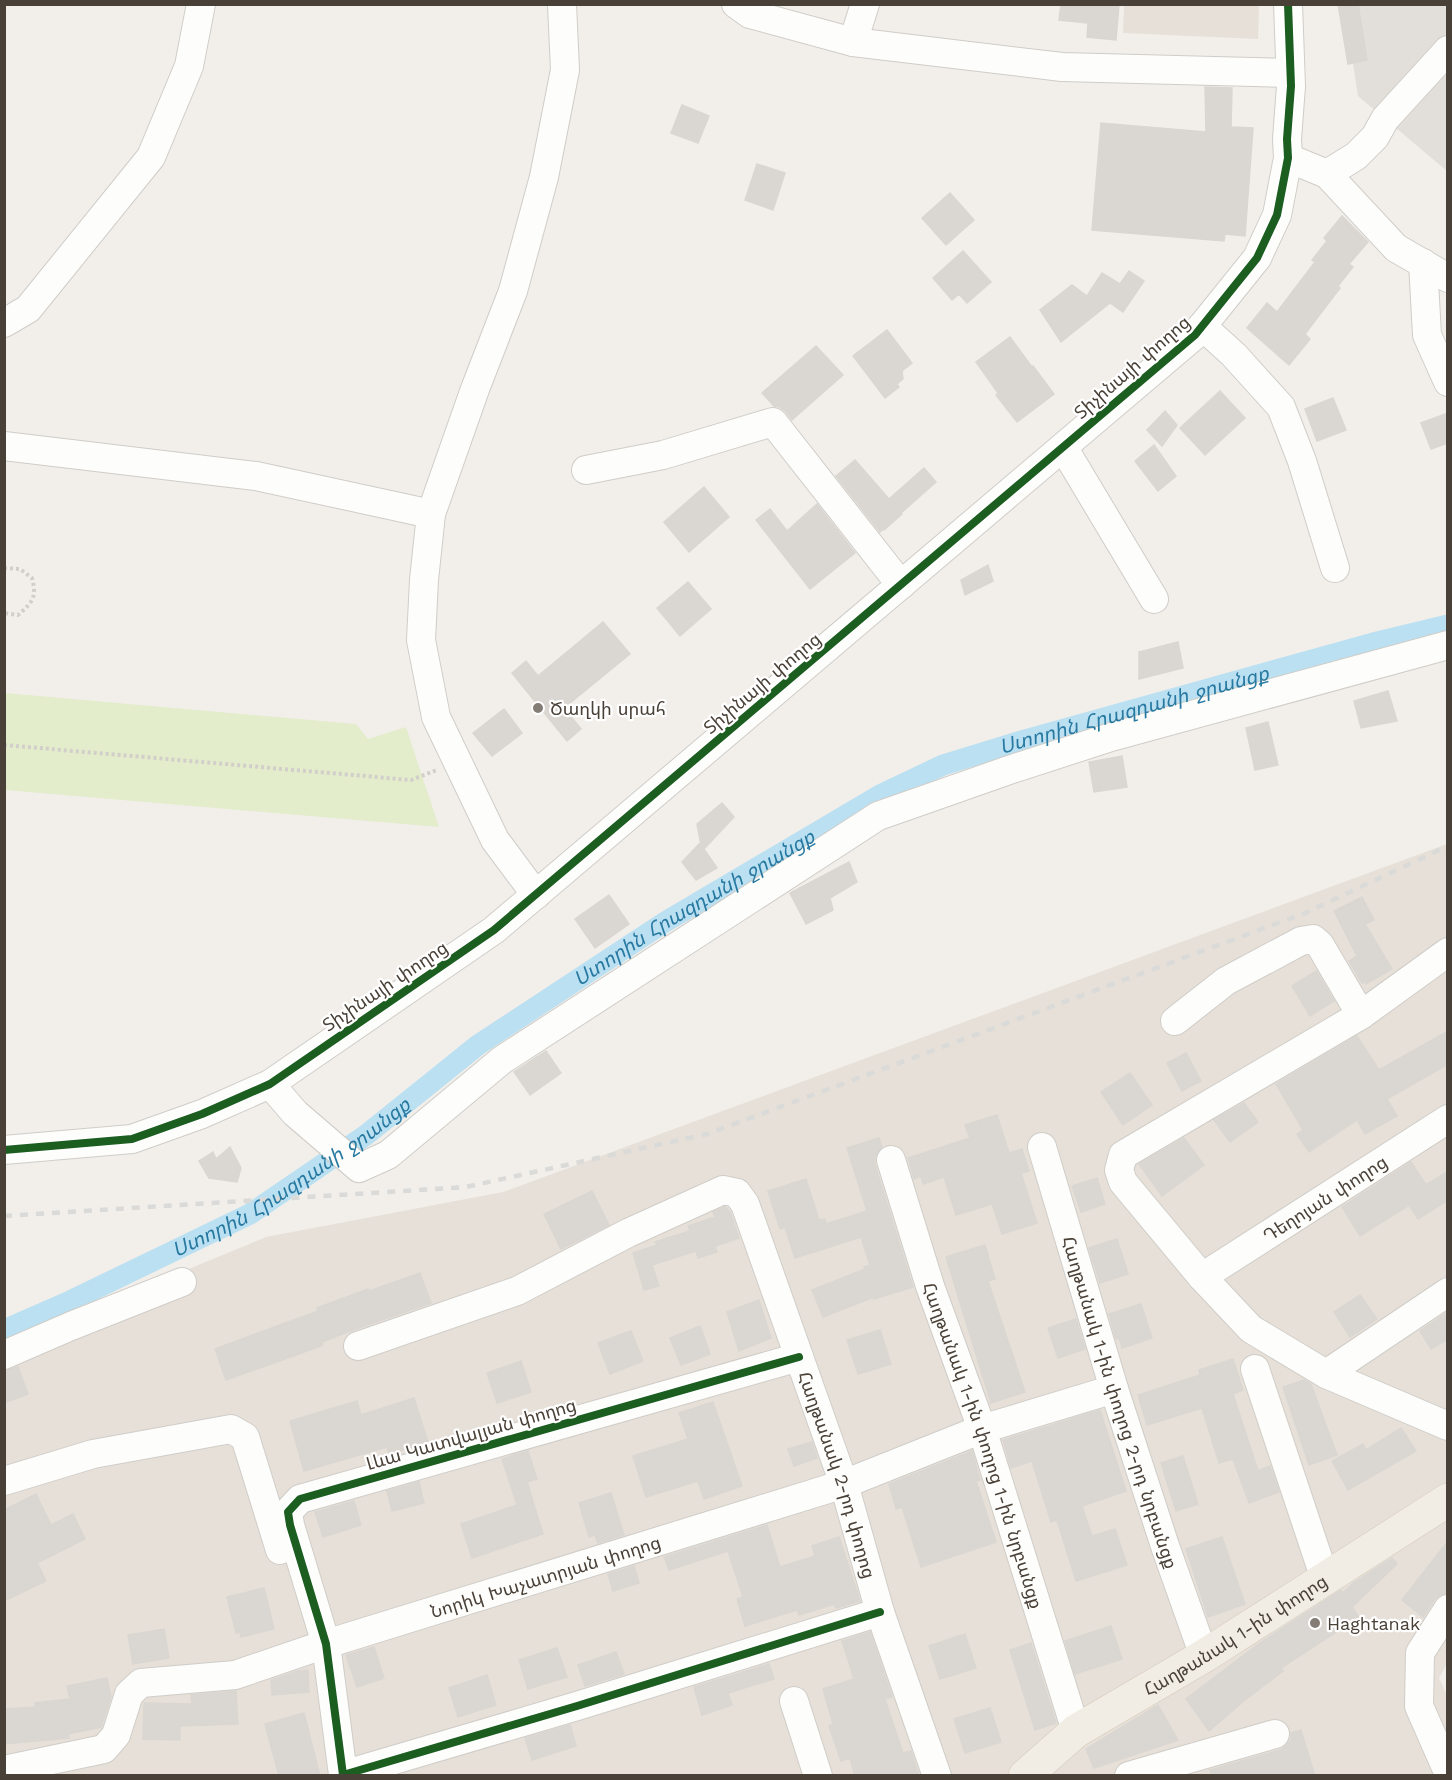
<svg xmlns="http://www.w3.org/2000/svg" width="1452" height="1780" viewBox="0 0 1452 1780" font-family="'Work Sans','Noto Sans Armenian',sans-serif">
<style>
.residential{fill:#e6e0d8}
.industrial{fill:#e2ded9}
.green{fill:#e3eccb}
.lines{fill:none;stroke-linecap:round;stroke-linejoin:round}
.canal{stroke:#bbe0f1;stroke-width:21}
.building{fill:#dad6d2;stroke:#dad6d1;stroke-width:1.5}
.minor-casing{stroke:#d0cdc8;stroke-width:30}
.major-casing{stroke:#d5cab8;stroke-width:34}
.path{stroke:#d2cfca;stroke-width:4;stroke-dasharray:3 3;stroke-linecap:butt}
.minor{stroke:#fdfdfc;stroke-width:28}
.major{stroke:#f1ece4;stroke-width:33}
.rail{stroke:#dadad9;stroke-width:4.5;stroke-dasharray:8 8;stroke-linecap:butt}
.cycleway-casing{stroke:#fff;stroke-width:11}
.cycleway{stroke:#1b5e20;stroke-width:8}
.poi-dot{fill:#847d76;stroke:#fff;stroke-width:2}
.labels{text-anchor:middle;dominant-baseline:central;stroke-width:4.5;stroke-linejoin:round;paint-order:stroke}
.street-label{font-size:18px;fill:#494037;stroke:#fff}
.poi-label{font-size:18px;fill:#494037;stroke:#fff;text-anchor:start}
.water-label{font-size:20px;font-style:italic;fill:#2779a1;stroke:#fff}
</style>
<rect width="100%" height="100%" fill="#f2efeb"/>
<path class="residential" d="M1124,5H1259L1258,39L1123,33Z
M1447,844L1448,1662L1439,1678L1447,1695V1775L5,1776V1345L266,1237L503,1192Z"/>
<path class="industrial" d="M1344,5H1447V171L1358,96Z"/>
<path class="green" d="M5,693L356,724L368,739L406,727L439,827L5,790Z"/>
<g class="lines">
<path class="canal" id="s1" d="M4,1330L70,1301L250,1214L366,1135L478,1045L665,922L880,795L943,765L1021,741L1373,643L1448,625"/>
</g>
<path class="building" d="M1061,4H1119L1116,40L1087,37L1088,23L1059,20Z
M1338,4H1358L1367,60L1348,64Z
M1205,87L1232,88L1231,127L1253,128L1245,236L1225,234L1224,241L1092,230L1101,123L1206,132Z
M682,105L709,116L698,143L671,133Z
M757,164L785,173L773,210L745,200Z
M950,193L974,220L946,245L922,218Z
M1342,216L1368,242L1349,264L1353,267L1338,286L1340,288L1305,334L1310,339L1289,365L1247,328L1267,303L1277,312L1315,262L1312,260L1327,241L1324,238Z
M963,251L991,282L967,303L959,294L952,300L933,278Z
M1129,271L1144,281L1123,312L1110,303L1061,342L1040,310L1072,285L1087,296L1102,273L1120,284Z
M887,330L912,363L902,371L903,379L897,384L899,387L885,398L853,356Z
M1010,337L1032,367L1033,366L1054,394L1017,422L996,395L998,393L976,362Z
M816,346L843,375L792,420L785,411L779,407L774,406L762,393Z
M1220,391L1245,418L1205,455L1180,428Z
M1333,398L1346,430L1317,441L1305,409Z
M1165,411L1177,425L1162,446L1147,430Z
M1448,413V443L1431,449L1421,423Z
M1154,445L1176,476L1158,491L1135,461Z
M855,460L889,499L924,468L936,482L901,513L902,514L884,530L883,529L880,532L836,476Z
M704,487L729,517L689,552L664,522Z
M817,504L855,553L810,589L756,520L770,509L787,531Z
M988,565L993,581L965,595L961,580Z
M688,582L711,609L680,636L657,608Z
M603,622L630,654L564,708L581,729L567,741L512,673L526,661L538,676Z
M1178,642L1183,668L1139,679V652Z
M1388,691L1397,721L1361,728L1354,701Z
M504,709L522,733L492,756L473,733Z
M1268,722L1278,765L1255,770L1246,728Z
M1122,756L1127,787L1094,792L1089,762Z
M722,803L734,817L704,849L717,868L696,880L682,862L700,843L701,845L697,824Z
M849,862L857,882L830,898L833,910L806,924L790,893Z
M609,895L629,924L595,948L575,919Z
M1362,897L1374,920L1365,924L1392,969L1366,984L1365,982L1362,983L1349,961L1357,956L1334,911Z
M1316,971L1334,1001L1310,1016L1292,986Z
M1448,1031V1064L1387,1099L1397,1116L1365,1134L1357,1120L1309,1152L1297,1134L1303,1130L1276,1084L1357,1036L1379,1070Z
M546,1051L561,1073L530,1095L514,1072Z
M1186,1053L1201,1081L1182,1091L1167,1063Z
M1130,1073L1152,1105L1123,1125L1101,1092Z
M1244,1103L1258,1122L1230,1142L1214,1120Z
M997,1115L1009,1153L1022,1149L1029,1171L1021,1173L1037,1223L1002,1234L992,1204L956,1215L944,1177L923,1184L921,1176L914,1179L908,1158L970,1138L965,1125Z
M879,1138L882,1147L875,1156V1165L913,1287L874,1299V1297L823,1317L812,1290L865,1269L864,1267L870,1265L861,1237L795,1258L785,1227L780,1229L768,1191L806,1179L819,1220L825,1219L826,1224L867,1211L847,1148Z
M1184,1138L1204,1165L1162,1196L1139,1164Z
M230,1147L241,1168L237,1182L209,1178L199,1161L213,1152L216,1159Z
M1411,1162L1426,1185L1448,1171V1200L1418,1219L1409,1205L1360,1236L1342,1207Z
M1097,1178L1105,1204L1081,1212L1072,1186Z
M592,1191L609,1225L561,1249L544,1214Z
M725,1207L730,1212L739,1238L715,1246L717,1252L698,1258L696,1251L652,1265L659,1286L644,1290L633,1253L657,1245L655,1242L690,1231L688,1226L715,1217L713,1212Z
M1117,1239L1128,1274L1100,1283L1089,1248Z
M985,1245L995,1279L988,1281L1025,1392L991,1403L946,1257Z
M420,1273L431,1303L353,1330L322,1342L323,1345L299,1354L226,1380L215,1349L288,1322L318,1311L317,1308L368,1289L369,1291Z
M1360,1295L1377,1319L1350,1337L1334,1312Z
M759,1300L771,1338L739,1351L727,1312Z
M1141,1304L1152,1338L1122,1348L1119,1338L1116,1339L1109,1314Z
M1448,1312V1339L1431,1349L1420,1331Z
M1076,1319L1085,1349L1058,1358L1048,1328Z
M700,1326L710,1354L681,1365L670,1338Z
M880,1330L891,1364L858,1374L847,1340Z
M631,1331L643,1361L610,1374L598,1343Z
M1233,1359L1243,1390L1233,1394L1258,1471L1270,1466L1279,1492L1249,1503L1233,1459L1219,1463L1202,1408L1147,1425L1138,1395L1200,1375L1199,1370Z
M521,1361L531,1392L497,1403L487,1373Z
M18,1367L28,1394L4,1403V1371Z
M1304,1380L1311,1384L1337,1455L1309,1465L1283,1387Z
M414,1398L428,1442L389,1454L387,1447L304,1471L290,1421L357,1401L361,1415Z
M713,1402L742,1486L704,1499L698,1481L646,1497L633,1456L688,1439L679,1413Z
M1100,1410L1126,1491L1082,1506L1092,1536L1115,1529L1127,1565L1076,1581L1057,1520L1051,1522L1032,1461L1011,1468L1003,1440Z
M1401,1428L1416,1451L1348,1490L1332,1461L1363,1444L1366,1450Z
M812,1442L817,1458L794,1466L788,1449Z
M528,1451L537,1479L527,1482L543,1534L472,1558L461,1524L517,1505L502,1459Z
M972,1451L980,1480L976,1481L996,1542L921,1567L902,1507L896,1509L889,1484Z
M1183,1456L1198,1504L1176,1511L1161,1463Z
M419,1482L424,1503L392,1511L387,1491Z
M611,1493L624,1535L598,1543L595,1535L589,1537L579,1503Z
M36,1494L51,1525L73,1514L85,1539L37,1563L46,1581L4,1601V1510Z
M354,1501L361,1525L323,1537L315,1512Z
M767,1525L780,1567L815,1556L812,1546L839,1537L860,1601L836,1608L834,1604L799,1615L797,1610L745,1626L737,1599L743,1597L728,1551L669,1570L664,1557Z
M1222,1537L1245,1604L1208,1617L1186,1549Z
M1448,1541V1593L1440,1595L1434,1600L1423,1617L1402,1600Z
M1392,1558L1397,1564L1352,1607L1359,1617L1281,1668L1283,1671L1245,1700L1209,1731L1186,1699L1257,1645L1341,1590L1343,1593L1353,1583Z
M634,1566L639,1583L613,1591L608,1574Z
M264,1588L274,1629L241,1637L240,1632L236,1633L227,1597Z
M1111,1626L1122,1659L1075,1674L1065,1641Z
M164,1629L169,1658L133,1664L128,1635Z
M870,1632L892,1697L885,1699L903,1753L911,1751L919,1776H855L850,1758L841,1761L829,1726L833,1724L823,1689L854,1679L842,1641Z
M965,1634L976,1668L940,1679L929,1646Z
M1031,1643L1056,1723L1035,1730L1010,1650Z
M374,1647L384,1678L357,1687L346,1655Z
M557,1648L567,1677L528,1689L519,1660Z
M616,1652L624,1674L585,1686L578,1665Z
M769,1664L774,1679L728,1693L732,1705L702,1715L694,1687Z
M308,1670L309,1692L272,1695L271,1680L298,1671Z
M487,1675L496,1705L458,1717L449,1688Z
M107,1678L111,1697L101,1727L68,1734L69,1738L4,1744V1709L36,1707L35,1703L70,1699L67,1686Z
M236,1691L238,1724L180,1726V1740L143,1739L144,1703L192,1704L191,1695Z
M1158,1705L1178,1740L1094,1768L1086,1749Z
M990,1708L1001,1742L965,1753L954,1719Z
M304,1713L320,1776H279L265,1724Z
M570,1725L576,1746L532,1760L525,1738Z
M1301,1730L1315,1776H1212L1210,1770L1280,1750L1287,1745L1291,1739V1733Z"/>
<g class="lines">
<g class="minor-casing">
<g id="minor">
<path d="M736,4L750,14L853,42L1062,67L1290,73"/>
<path d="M853,42L865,4"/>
<path d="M1288,158L1327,174L1396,248L1448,278"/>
<path d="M1327,174L1356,156L1375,137L1385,119L1448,50"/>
<path d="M1423,263L1427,335L1448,382"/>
<path d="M4,323L28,309L151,157L189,66L201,4"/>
<path d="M1202,326L1234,355L1281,407L1302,461L1335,568"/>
<path d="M4,446L256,476L431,514"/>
<path d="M1063,447L1154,599"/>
<path d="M586,470L663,455L773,422L901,585"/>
<path d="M536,895L495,840L436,717L421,640L424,580L431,514L475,389L513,291L544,177L565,70L562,4"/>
<path d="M1448,952L1361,1015L1123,1155L1119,1170L1123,1182L1202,1277L1251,1329L1326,1374L1448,1426"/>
<path d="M1175,1021L1226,981L1301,941L1313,939L1320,945L1361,1015"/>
<path d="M270,1084L295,1113L359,1168L388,1155L502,1060L878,816L1009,770L1111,737L1448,645"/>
<path id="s2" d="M1042,1147L1114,1389L1165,1546L1204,1656"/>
<path d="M4,1150L132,1139L202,1114L270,1084L494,930L1195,335L1257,258L1277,215L1288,158L1287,139L1291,86L1288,4"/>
<path id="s3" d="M891,1160L930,1286L982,1429L1076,1731"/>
<path id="s4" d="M1202,1277L1448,1119"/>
<path id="s5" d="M358,1346L517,1291L628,1233L723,1190L737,1193L745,1204L844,1484L880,1612L937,1776"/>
<path d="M4,1355L71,1326L182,1282"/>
<path d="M799,1357L300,1499L288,1512L290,1525L326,1644L343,1775L577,1706L880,1612"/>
<path d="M1255,1369L1325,1579"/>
<path d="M1326,1374L1448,1292"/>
<path d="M4,1481L93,1454L231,1429L245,1437L280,1550"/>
<path d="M1448,1609L1420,1653L1419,1706L1448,1772"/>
<path d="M794,1701L818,1776"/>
<path id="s6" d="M4,1770L104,1749L116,1735L129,1694L141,1683L235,1675L326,1644L844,1484L982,1429L1114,1389"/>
<path d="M1129,1776L1275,1734"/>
</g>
</g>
<g class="major-casing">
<g id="major">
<path id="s7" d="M1025,1776L1076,1731L1204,1656L1448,1500"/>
</g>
</g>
<path class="path" d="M4,568L20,569L32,578C37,597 33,602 18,615L4,613
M4,745L411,780L437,770"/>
<use href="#minor" class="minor"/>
<use href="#major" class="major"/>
<path class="rail" d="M4,1216L466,1187L707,1134L1305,913L1448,846"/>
<g class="cycleway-casing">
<path id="cycleway" d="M4,1150L132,1139L202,1114L270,1084L494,930L1195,335L1257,258L1277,215L1288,158L1287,139L1291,86L1288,4
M799,1357L300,1499L288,1512L290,1525L326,1644L343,1775L577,1706L880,1612"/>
</g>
<use href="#cycleway" class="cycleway"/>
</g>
<g class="poi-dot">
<circle cx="538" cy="708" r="6"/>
<circle cx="1315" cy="1623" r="6"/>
</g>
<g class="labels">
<g class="street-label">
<text transform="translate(1132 367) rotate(-41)">Տիչինայի փողոց</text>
<text transform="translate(762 683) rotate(-40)">Տիչինայի փողոց</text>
<text transform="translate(385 986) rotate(-34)">Տիչինայի փողոց</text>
<text stroke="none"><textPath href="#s4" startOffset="146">Դեղոյան փողոց</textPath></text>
<text stroke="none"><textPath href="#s2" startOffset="267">Հաղթանակ 1-ին փողոց 2-րդ նրբանցք</textPath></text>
<text transform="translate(471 1434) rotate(-16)">Լևա Կատվալյան փողոց</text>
<text stroke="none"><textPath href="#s3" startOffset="300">Հաղթանակ 1-ին փողոց 1-ին նրբանցք</textPath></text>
<text stroke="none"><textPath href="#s5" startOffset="712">Հաղթանակ 2-րդ փողոց</textPath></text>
<text stroke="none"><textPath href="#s6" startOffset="600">Նորիկ Խաչատրյան փողոց</textPath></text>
<text stroke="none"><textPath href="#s7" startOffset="254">Հաղթանակ 1-ին փողոց</textPath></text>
</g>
<g class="poi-label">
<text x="550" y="708">Ծաղկի սրահ</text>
<text x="1327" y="1623">Haghtanak</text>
</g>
<g class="water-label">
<text stroke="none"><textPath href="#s1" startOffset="1298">Ստորին Հրազդանի ջրանցք</textPath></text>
<text stroke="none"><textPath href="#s1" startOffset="812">Ստորին Հրազդանի ջրանցք</textPath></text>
<text stroke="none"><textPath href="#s1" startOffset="326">Ստորին Հրազդանի ջրանցք</textPath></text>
</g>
</g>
<rect width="1452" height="1780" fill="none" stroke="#494037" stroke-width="12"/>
</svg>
